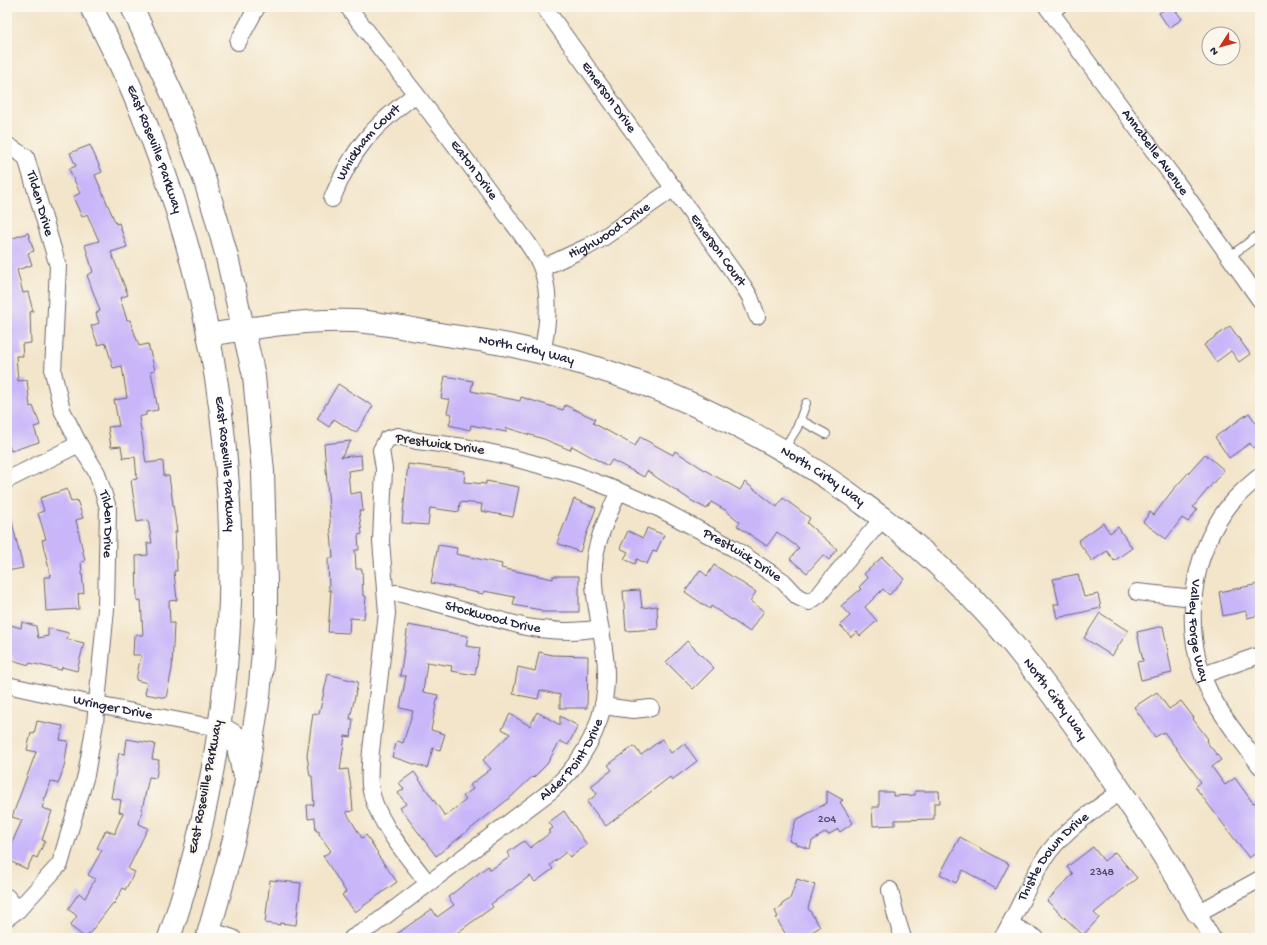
<svg xmlns="http://www.w3.org/2000/svg" width="1267" height="945" viewBox="0 0 1267 945" font-family="'Gochi Hand',sans-serif">
<style>
.building{fill:#c8b6f9}
.lines{fill:none;stroke-linecap:round;stroke-linejoin:round}
.lane-casing{stroke:#6b666d;stroke-width:10}
.street-casing{stroke:#6b666d;stroke-width:18}
.secondary-casing{stroke:#6b666d;stroke-width:24}
.lane{stroke:#fff;stroke-width:8}
.street{stroke:#fff;stroke-width:16}
.secondary{stroke:#fff;stroke-width:22}
.labels{text-anchor:middle;dominant-baseline:central;stroke-width:4;stroke-linejoin:round;paint-order:stroke}
.number-label{font-size:12px;fill:#4c476a}
.street-label{font-size:14px;fill:#22223b;stroke:#fbf7ec}
</style>
<rect width="100%" height="100%" fill="#fbf7ec"/>
<filter id="ink" filterUnits="userSpaceOnUse"><feTurbulence type="fractalNoise" baseFrequency=".025" numOctaves="2"/><feDisplacementMap in="SourceGraphic" scale="8" xChannelSelector="R" yChannelSelector="G"/><feConvolveMatrix kernelMatrix="1 2 1 2 8 2 1 2 1" color-interpolation-filters="sRGB"/></filter>
<filter id="wash" filterUnits="userSpaceOnUse"><feTurbulence type="fractalNoise" baseFrequency=".012" numOctaves="4" result="noise"/><feDisplacementMap in="SourceGraphic" scale="16" xChannelSelector="R" yChannelSelector="G"/><feGaussianBlur stdDeviation="0.9" result="paint"/><feColorMatrix in="noise" values="0 0 0 0 0 0 0 0 0 0 0 0 0 0 0 0 0 1.4 0 .05"/><feComposite in="paint" operator="in"/></filter>
<g filter="url(#wash)">
<rect width="100%" height="100%" fill="#f3e5ca"/>
<g id="blocks">
<path class="building" d="M1168,7H1173L1182,19L1169,28L1159,13Z
M90,145L102,172L95,175L116,224L119,223L127,247L111,252L128,295L120,298L127,320H130L139,346L148,344L155,370L151,371L158,410L146,412V415L139,417L146,463L163,461L164,476H169L177,532H175L177,571H174L177,600L169,601L170,623H174L172,669L166,698L145,694L147,683L136,680L141,655H133L134,635H143L141,600L137,601L136,556L148,555L147,543H152L148,520L137,522L131,480L137,479L135,457L123,458L121,446L111,447L108,427L119,426L114,400L127,398L122,366L113,368L106,343L98,345L91,326L99,323L96,313L100,311L87,275L93,272L85,245L99,241L87,214L82,217L73,197L80,193L69,169L76,166L70,153Z
M28,233L34,251L28,253L32,265L17,270L23,293L28,292L33,311L30,312L31,343L22,344L23,356H16L18,381L27,380L30,407L33,406L40,425L34,427L39,442L11,451L7,441V240Z
M1230,326L1250,354L1239,362L1231,351L1216,362L1204,345Z
M445,376L473,381L471,391L520,401L521,397L563,410L565,405L595,419L593,423L635,446L640,437L673,455L675,451L708,472L740,490L745,482L777,507L783,498L810,518L807,523L837,549L829,560L823,555L807,573L790,559L799,548L777,532L767,546L737,526L740,522L725,510L711,502L707,509L692,501L647,471L644,477L612,460L608,466L572,446L570,450L544,439L507,428L506,432L471,425L470,430L449,425L452,414L447,413L450,400L441,398Z
M338,384L373,406L356,433L334,419L329,427L317,419Z
M1249,413L1260,429V443L1253,448L1250,443L1229,458L1215,437Z
M351,441L341,457L361,455L362,469L348,471L350,494L361,492L363,511H359L362,534L358,535L359,550H355L356,569H362L363,596H366L364,619L350,618L349,633L328,632L331,590L329,591L328,558H333L324,444Z
M1205,454L1224,470L1193,507L1197,510L1188,522L1182,518L1166,539L1143,522L1150,512L1154,515L1172,491Z
M408,464L465,471L464,482L486,484V481L519,487L513,517L481,511L482,504L460,502L459,512L430,508L428,525L402,523Z
M67,489L71,502L77,500L83,518L76,520L85,561L81,562L84,593L78,594L79,609L46,611L44,577H51L42,540L46,539L38,513L44,511L40,498Z
M574,499L596,508L580,552L557,543Z
M7,518H11L23,568L7,571Z
M1103,523L1110,533L1118,527L1132,548L1114,561L1107,551L1092,561L1078,541Z
M647,528L664,535L656,552L653,551L647,564L637,559L635,564L624,559L628,552L620,548L628,531L643,538Z
M438,545L457,548L456,554L502,564L501,568L553,579V576H579V612H541V610L513,605L515,597L484,591L483,594L464,590V589L431,583Z
M882,557L904,579L889,595L883,589L865,607L877,621L860,636L857,632L851,637L840,625L850,616L841,606L861,589L859,587L868,578L864,574Z
M714,565L756,592L750,601L764,611L750,632L711,606L710,609L685,592L700,570L707,576Z
M1078,574L1084,597L1098,594L1101,608L1057,618L1054,604H1059L1053,579Z
M1259,584L1260,615L1247,618L1246,611L1223,616L1219,592Z
M640,590L642,608L657,606L658,629L626,631L623,591Z
M1100,613L1128,631L1112,656L1084,638Z
M22,622L36,626L38,638L48,636V628L69,633L67,639L84,643L77,671L62,667L61,670L30,663L29,665L12,660L13,656L7,654V624L21,628Z
M408,625L468,636L466,646L480,648L475,675L451,671L452,666L427,662L423,692L438,695L431,730L445,734L440,750L433,748L427,768L392,757L397,741L403,743L413,711L400,708L406,676H400Z
M1163,626L1172,673L1141,680L1137,662L1143,661L1137,632Z
M687,641L714,668L693,689L666,662Z
M539,652L552,655L588,656L587,708H560V695L540,690L538,699L513,694L518,667L535,671Z
M328,674L358,682L350,719H353L351,737L345,736L340,770L348,769L351,788L353,811L346,812L362,838L366,835L378,853L377,854L397,882L355,912L342,895L346,892L323,856L331,851L319,834V831H316L315,818L308,819L307,805H314L312,776H310L307,755L313,713L319,714Z
M1157,692L1169,709L1181,701L1194,718L1193,719L1208,739L1206,741L1221,760L1212,767L1225,785L1235,778L1253,803L1254,802L1260,810V850L1249,858L1195,787L1201,782L1164,732L1155,737L1134,707Z
M537,712L560,725V716L578,726L568,745L560,741L547,764L533,778L532,777L511,797L436,856L400,808L406,804L398,793L404,789L399,783L414,772L445,816L466,800L463,796L473,789L470,785L491,769L483,760L510,734L502,729L510,714L530,726Z
M37,721L63,726L60,740L68,741L64,767L58,784L51,781L46,797L44,798L45,799L42,808L52,811L42,840L45,841L37,858L33,856L27,869L7,860V854L22,820L12,817L36,752L27,750L31,733L34,734Z
M127,739L155,744L152,759L159,760L156,778L149,777L139,824L148,828L128,869L135,872L125,890L123,888L114,904L113,903L86,938L70,926L77,916L68,909L79,893L85,898L95,879L88,875L102,850L97,848L106,830L115,834L116,829L123,813L119,812L121,800L111,798L119,753L125,754Z
M662,739L671,753L684,743L697,761L672,780L670,777L606,826L587,802L597,794L591,786L612,770L608,765L634,746L641,755Z
M827,791L843,800L840,802L853,823L840,832L838,829L828,835L826,832L812,841L810,849L795,844L796,843L789,841L796,820L827,803Z
M915,791H939L940,803H934V819L895,820V825L873,826L872,807H879V792H893V796L915,795Z
M564,811L587,845L570,857L566,852L550,865L553,869L535,882L530,876L491,904L493,907L450,938H391L432,909L437,917L454,905L448,897L488,866L490,870L510,857L507,853L524,841L530,848L550,833L548,831L553,828L549,822Z
M960,837L1009,864L996,889L963,870L956,883L940,874Z
M1093,847L1104,861L1115,852L1137,878L1094,913L1099,918L1083,935L1047,901L1073,874L1067,867Z
M797,879L815,885L808,908L820,927L802,938H788L776,918L778,917L775,911L783,906L782,904L790,899Z
M270,880L301,883L296,925L280,923V925L265,923Z"/>
</g>
</g>
<g filter="url(#ink)">
<use href="#blocks" fill-opacity="0" stroke="#6b666d" stroke-width="1"/>
<g class="lines">
<g class="lane-casing">
<path id="lane" d="M1053,15L1063,7
M1229,257L1260,234
M800,420L826,434
M783,450L797,428L806,403"/>
</g>
<g class="street-casing">
<g id="street">
<path id="s1" d="M348,7C398,71 449,135 497,202C509,219 536,250 542,269C551,297 548,325 542,353"/>
<path id="s2" d="M544,7L744,287L750,297L757,316"/>
<path id="s3" d="M1047,7L1173,177L1260,300"/>
<path d="M238,42L257,7"/>
<path id="s4" d="M7,145L26,157L58,266L53,372L62,410L79,444L97,473L108,508L106,609L95,723L86,775L60,864L18,910"/>
<path id="s5" d="M332,199C352,149 373,126 416,94"/>
<path id="s6" d="M542,268L587,247L603,238L674,188"/>
<path id="s7" d="M1260,476C1250,484 1240,493 1231,503C1189,555 1181,633 1210,693C1223,719 1243,742 1260,766"/>
<path d="M7,480L79,444"/>
<path d="M1137,592L1194,598"/>
<path id="s8" d="M386,594L398,593L526,627C552,631 575,633 600,628"/>
<path d="M1203,675L1260,655"/>
<path id="s9" d="M7,685L97,705L201,725L219,727"/>
<path d="M603,706L633,710L651,708"/>
<path id="s10" d="M428,883C408,857 374,819 370,785C369,774 370,762 371,751L387,613L381,541L384,469L381,450L387,439L398,436L417,441L465,447L506,456L576,475L619,491L660,509L733,548L783,581L798,597L809,602L819,595L830,581L883,518"/>
<path d="M890,890L896,916L903,938"/>
<path d="M7,897L18,910L7,918"/>
<path d="M1010,924L1036,938"/>
<path d="M209,930L233,938"/>
<path id="s11" d="M352,938L372,926L552,790C593,752 613,706 604,649C600,620 592,595 594,565C596,539 609,514 619,491"/>
<path id="s12" d="M1002,938C1019,910 1030,878 1049,852C1068,827 1096,809 1121,791"/>
<path d="M1212,938L1198,913L1260,879"/>
</g>
</g>
<g class="secondary-casing">
<g id="secondary">
<path id="s13" d="M91,7C244,288 273,636 169,938"/>
<path d="M132,7L175,100L205,181L216,217L227,257L254,376L263,472L266,584V618L259,696L245,786L235,835L221,889L207,938"/>
<path id="s14" d="M208,335C257,327 305,319 355,321C384,323 412,329 440,334C465,338 489,341 513,346C634,372 749,422 850,494C866,506 883,518 899,531C946,570 991,615 1028,663C1047,687 1065,712 1083,737C1124,794 1163,852 1198,913"/>
<path d="M219,727L236,737L243,771"/>
</g>
</g>
<use href="#lane" class="lane"/>
<use href="#street" class="street"/>
<use href="#secondary" class="secondary"/>
</g>
</g>
<g class="labels">
<g class="number-label">
<text x="827" y="820">204</text>
<text x="1102" y="873">2348</text>
</g>
<g class="street-label">
<text stroke="none"><textPath href="#s2" startOffset="111">Emerson Drive</textPath></text>
<text stroke="none"><textPath href="#s5" startOffset="68">Whickham Court</textPath></text>
<text stroke="none"><textPath href="#s13" startOffset="156">East Roseville Parkway</textPath></text>
<text stroke="none"><textPath href="#s3" startOffset="181">Annabelle Avenue</textPath></text>
<text stroke="none"><textPath href="#s1" startOffset="206">Eaton Drive</textPath></text>
<text stroke="none"><textPath href="#s4" startOffset="71">Tilden Drive</textPath></text>
<text stroke="none"><textPath href="#s6" startOffset="77">Highwood Drive</textPath></text>
<text stroke="none"><textPath href="#s2" startOffset="299">Emerson Court</textPath></text>
<text stroke="none"><textPath href="#s14" startOffset="322">North Cirby Way</textPath></text>
<text transform="translate(440 445) rotate(8)">Prestwick Drive</text>
<text stroke="none"><textPath href="#s13" startOffset="480">East Roseville Parkway</textPath></text>
<text stroke="none"><textPath href="#s14" startOffset="646">North Cirby Way</textPath></text>
<text stroke="none"><textPath href="#s4" startOffset="406">Tilden Drive</textPath></text>
<text stroke="none"><textPath href="#s10" startOffset="843">Prestwick Drive</textPath></text>
<text stroke="none"><textPath href="#s8" startOffset="110">Stockwood Drive</textPath></text>
<text stroke="none"><textPath href="#s7" startOffset="176">Valley Forge Way</textPath></text>
<text stroke="none"><textPath href="#s14" startOffset="970">North Cirby Way</textPath></text>
<text stroke="none"><textPath href="#s9" startOffset="108">Wringer Drive</textPath></text>
<text stroke="none"><textPath href="#s11" startOffset="285">Alder Point Drive</textPath></text>
<text transform="translate(206 787) rotate(-79)">East Roseville Parkway</text>
<text stroke="none"><textPath href="#s12" startOffset="97">Thistle Down Drive</textPath></text>
</g>
</g>
<rect width="1267" height="945" fill="none" stroke="#fbf7ec" stroke-width="24"/>
<g transform="translate(1221 46) rotate(234)"><circle r="19" fill="#fbf7ec" stroke="#a4a2a5"/>
<path d="M0-3L7 15L0 10L-7 15Z" fill="#c8321e"/>
<text y="-6" font-size="11" font-weight="bold" text-anchor="middle" fill="#22223b">N</text>
</g>
</svg>
